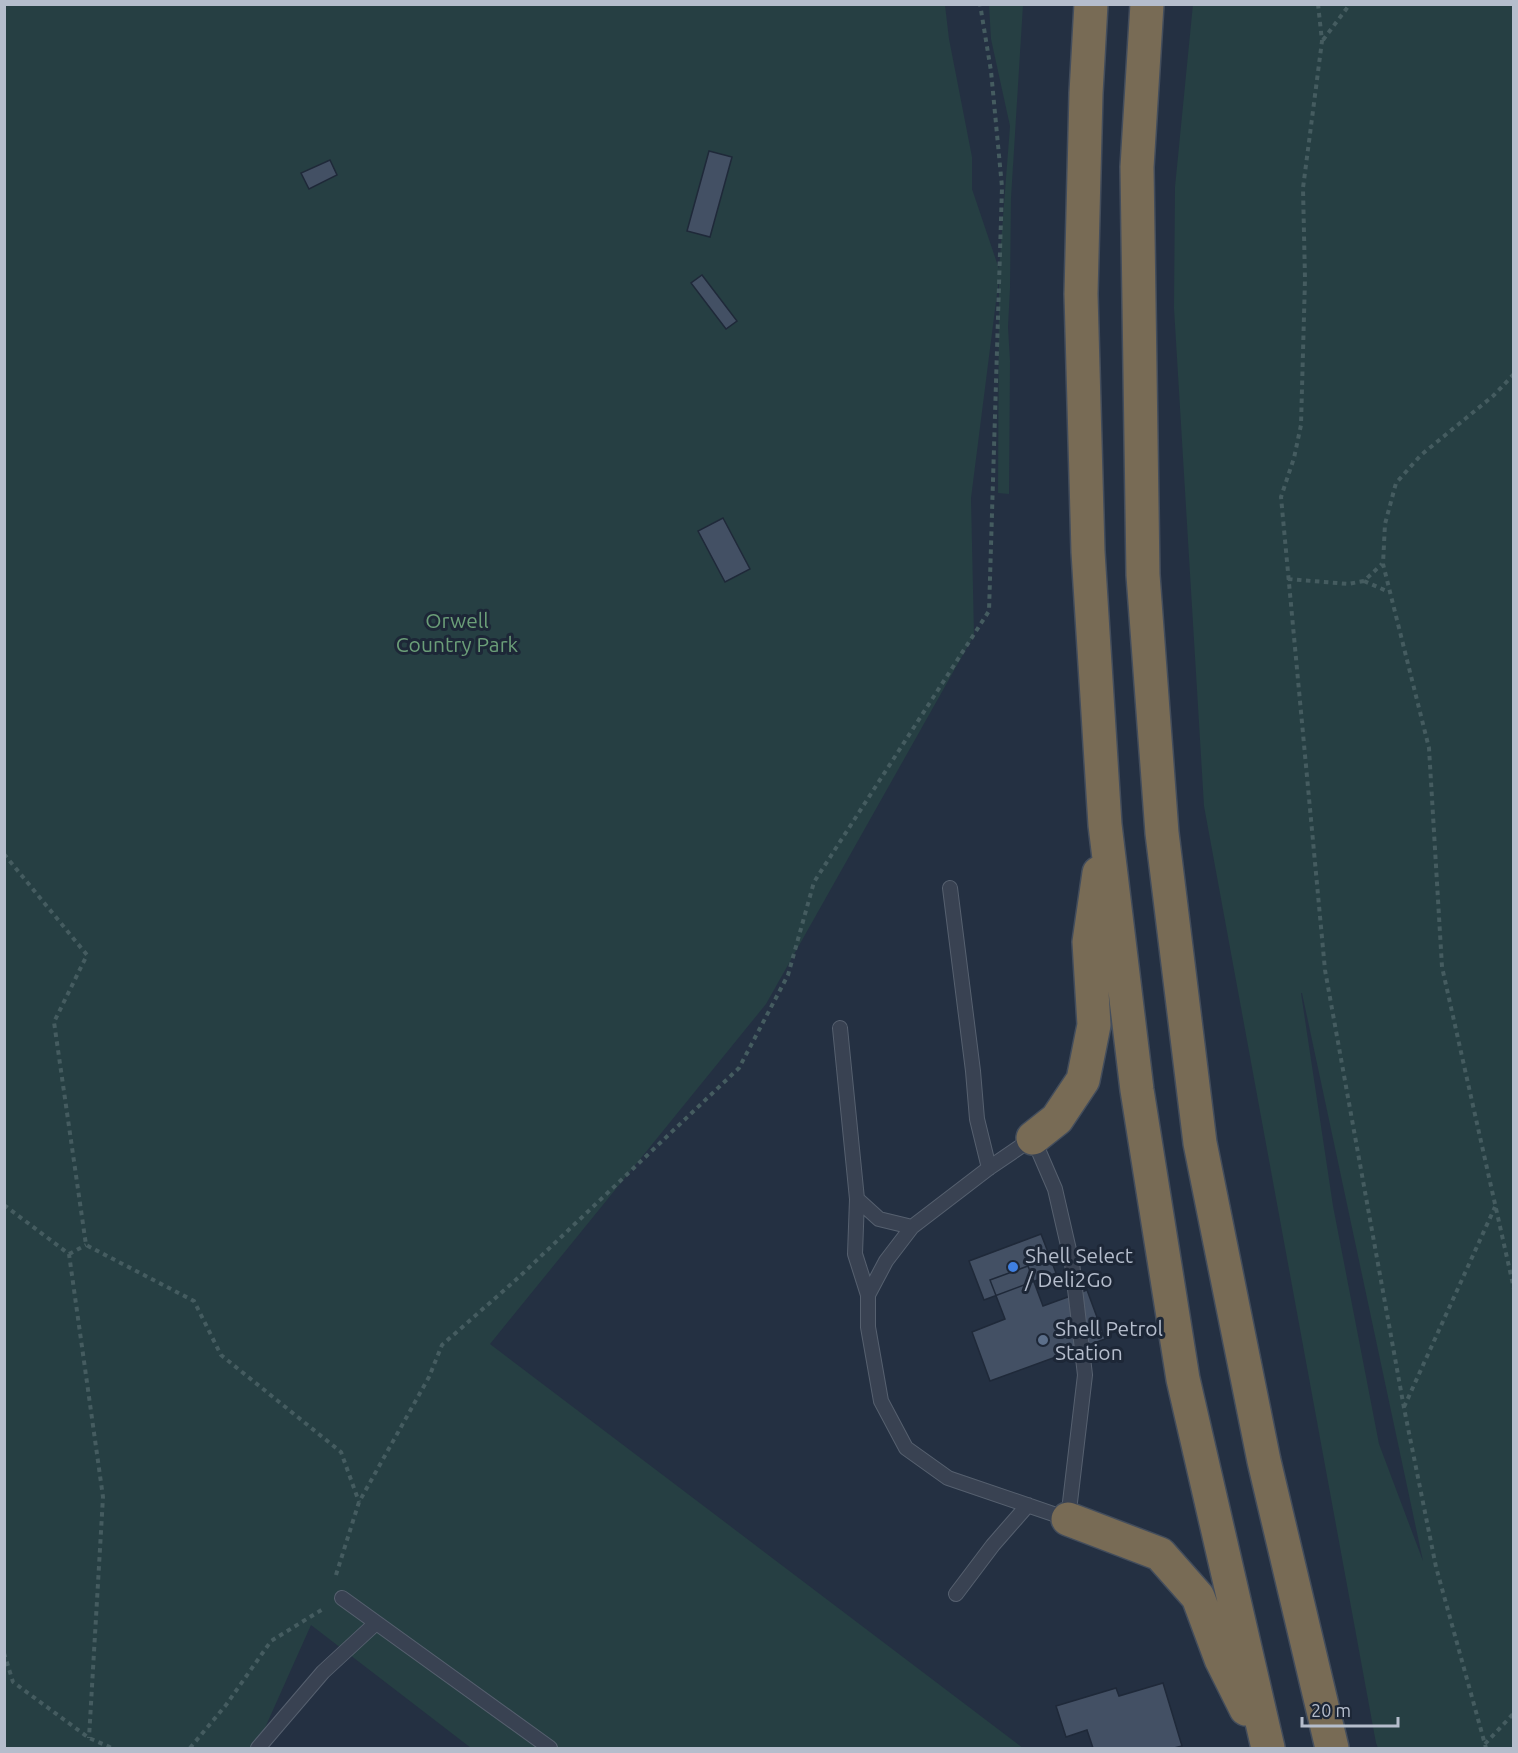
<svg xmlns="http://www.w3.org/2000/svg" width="1518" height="1753" viewBox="0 0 1518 1753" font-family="Ubuntu,sans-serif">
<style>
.green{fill:#263f43;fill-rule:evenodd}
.building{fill:#435064;stroke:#1f2939;stroke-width:1.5}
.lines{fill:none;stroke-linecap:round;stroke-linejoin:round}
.lane-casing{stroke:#56606f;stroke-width:16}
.highway-casing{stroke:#434d5c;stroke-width:36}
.path{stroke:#455c60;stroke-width:4;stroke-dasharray:4.5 4.5;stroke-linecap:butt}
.lane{stroke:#394252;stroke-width:14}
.highway{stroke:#786b55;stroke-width:33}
.shop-dot{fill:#3f7fe0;stroke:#1d2737;stroke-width:2}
.service-dot{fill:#5c6f8a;stroke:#1d2737;stroke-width:2}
.labels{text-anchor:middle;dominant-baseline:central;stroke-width:6;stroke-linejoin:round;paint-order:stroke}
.park-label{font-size:21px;fill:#6b9e78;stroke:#1d2737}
.poi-label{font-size:21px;fill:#b5bdcc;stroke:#1d2737;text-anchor:start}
</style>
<rect width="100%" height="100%" fill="#243042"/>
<path class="green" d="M1193,4L1513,5V1748H1378L1376,1743L1204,806L1174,308L1175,187ZM1301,993H1302L1423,1561L1379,1444L1333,1206Z
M5,5H945L949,39L972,157V189L999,269L1010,126L991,39L989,5H1023L1011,198L1010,288L1008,327L1010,361L1009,494L998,493L999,278L971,498L974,635L766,1004L490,1344L1023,1748H471L311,1625L256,1748H5Z"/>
<path class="building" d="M709,151L732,157L710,237L687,231Z
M330,160L337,175L309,189L301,173Z
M702,275L737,321L726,329L691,283Z
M723,518L750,569L725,582L698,531Z
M1041,1234L1056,1273L984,1300L969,1261Z
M1028,1266L1043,1306L1087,1290L1105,1339L990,1381L972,1332L1005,1319L990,1280Z
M1163,1683L1182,1746L1174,1748H1093L1087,1730L1066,1737L1056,1706L1116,1688L1119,1696Z"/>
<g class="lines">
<g class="lane-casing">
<path id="lane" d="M950,888L973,1071L977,1119L989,1168
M840,1028L857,1199L855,1254L868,1295
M1033,1138L1055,1189L1072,1263L1085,1375L1068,1519L948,1478L906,1448L881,1401L868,1327V1295L886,1261L912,1227L989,1168Z
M857,1199L879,1219L912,1227
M956,1594L993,1545L1028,1505
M342,1598L550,1748
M258,1748L323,1672L376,1623"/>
</g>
<g class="highway-casing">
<path id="highway" d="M1091,4L1086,93L1081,294L1088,552L1105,825L1137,1090L1183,1379L1268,1748
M1147,4L1137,167L1143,575L1162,833L1200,1143L1264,1461L1332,1748
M1033,1138L1057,1119L1083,1080L1094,1025L1089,942L1099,873
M1068,1519L1160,1554L1198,1597L1221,1659L1246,1709"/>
</g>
<path class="path" d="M1318,4L1322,41L1303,188L1305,279L1301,425L1294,458L1281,497L1325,970L1404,1408L1436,1567L1486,1748
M1323,40L1350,4
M1514,374L1493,396L1421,455L1396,483L1385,524L1383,564L1429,748L1442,967L1514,1289
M1288,579L1348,584L1364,581L1382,564
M1364,581L1389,592
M4,854L87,955L54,1022L86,1245L194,1301L221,1355L341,1452L359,1502
M4,1205L69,1254L103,1497L89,1738
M69,1254L86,1245
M1404,1407L1495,1207
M336,1575L359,1502L429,1377L442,1345L518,1278L739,1068L788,975L814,882L989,611L1002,187L991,71L980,4
M4,1653L13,1682L89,1738L112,1748
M1485,1744L1514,1713
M190,1748L226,1705L271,1641L323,1609"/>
<use href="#lane" class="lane"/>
<use href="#highway" class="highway"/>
</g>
<circle class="shop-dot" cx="1013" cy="1267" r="6"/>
<circle class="service-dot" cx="1043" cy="1340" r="6"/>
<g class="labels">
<g class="park-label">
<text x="457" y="620">Orwell<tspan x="457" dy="24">Country Park</tspan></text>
</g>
<g class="poi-label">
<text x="1025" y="1255">Shell Select<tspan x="1025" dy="24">/ Deli2Go</tspan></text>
<text x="1055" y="1328">Shell Petrol<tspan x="1055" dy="24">Station</tspan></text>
</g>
</g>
<rect width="1518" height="1753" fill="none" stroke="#b5bdcc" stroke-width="12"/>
<path d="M1302 1717v9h96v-9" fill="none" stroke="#b5bdcc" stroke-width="3"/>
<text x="1311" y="1717" font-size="18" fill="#b5bdcc" stroke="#1d2737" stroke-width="4.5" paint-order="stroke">20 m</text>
</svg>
